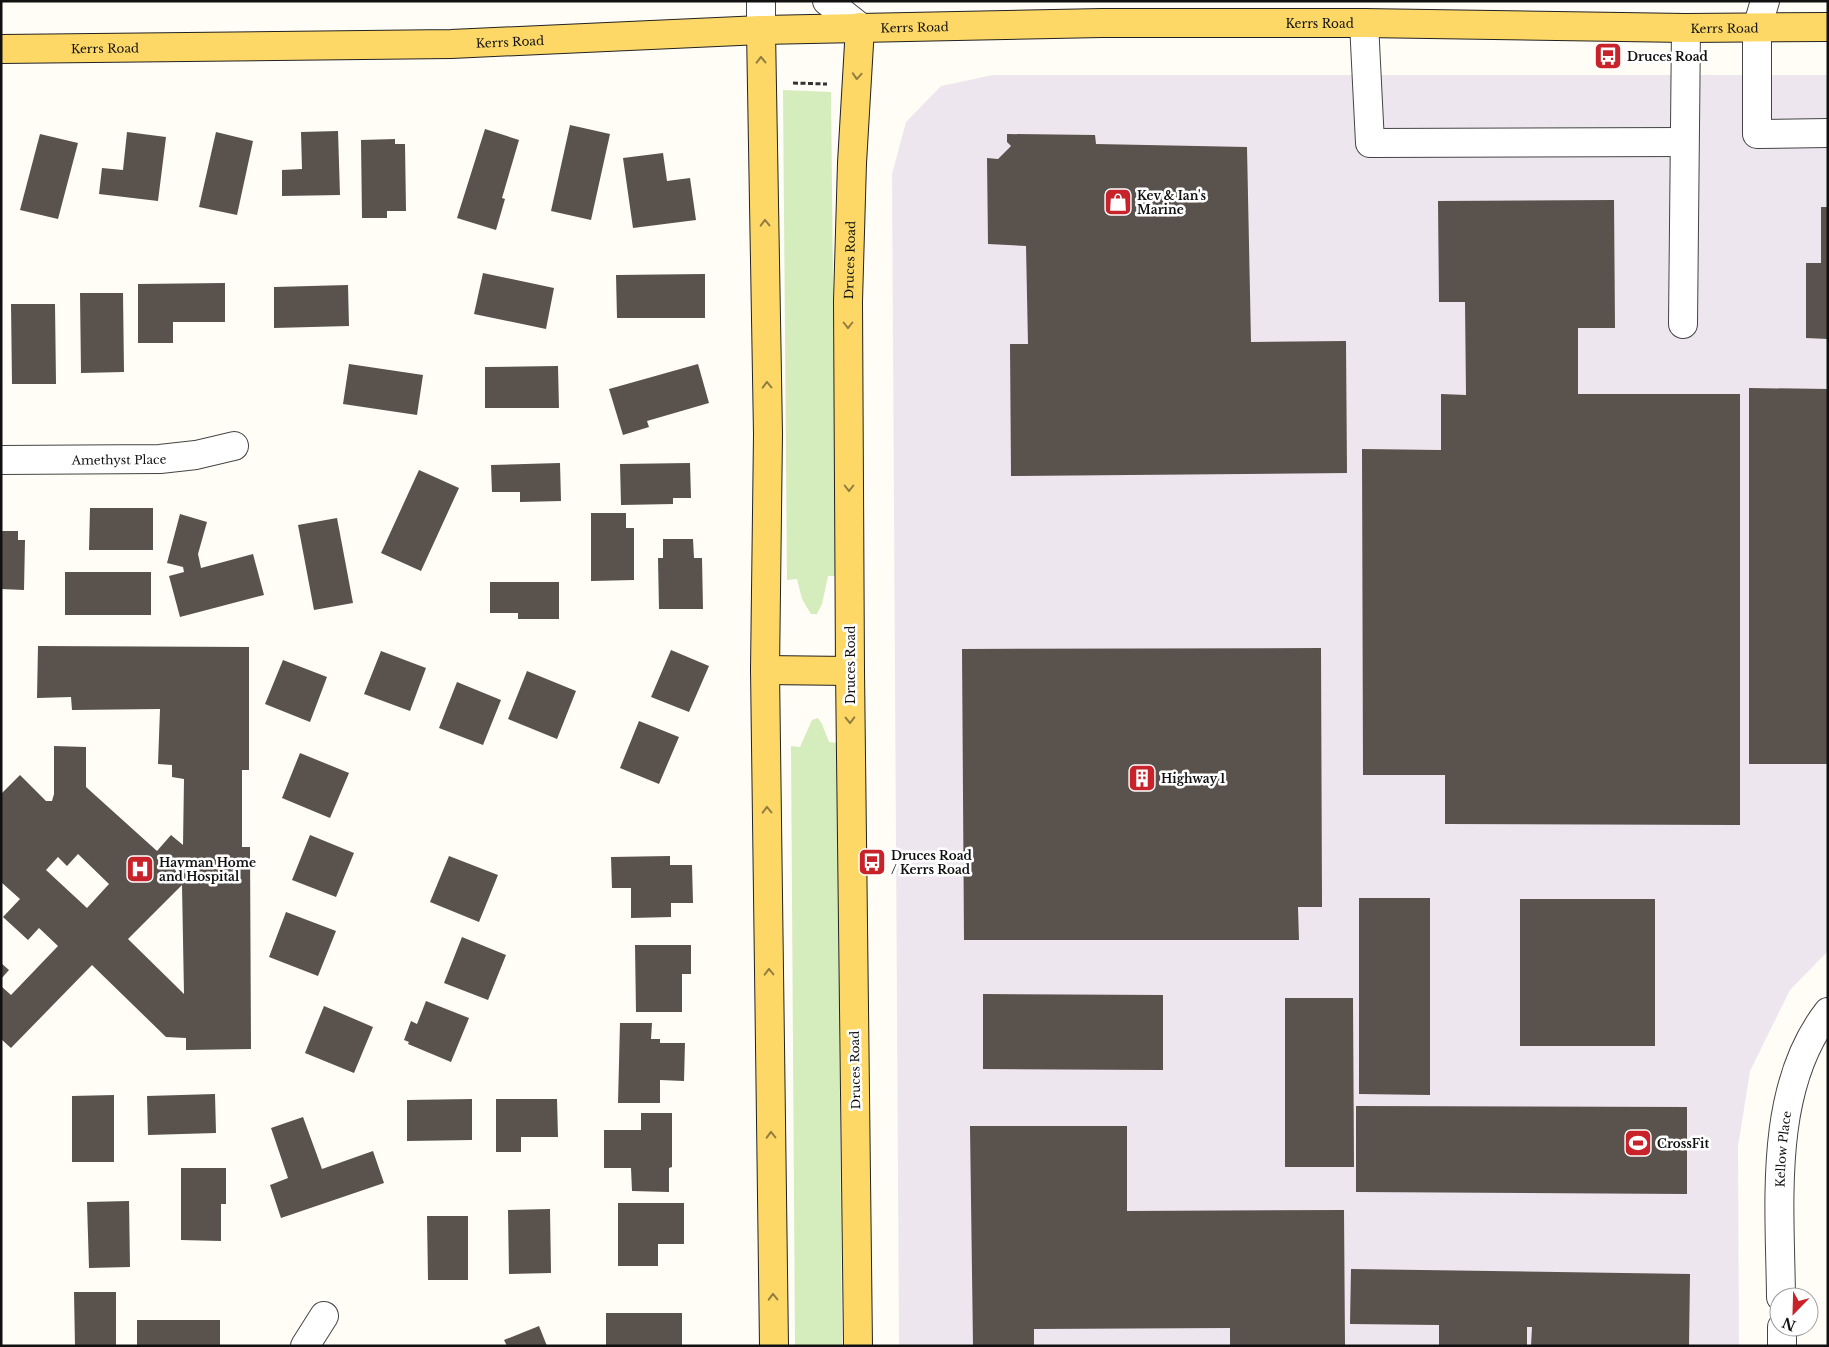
<svg xmlns="http://www.w3.org/2000/svg" width="1829" height="1347" viewBox="0 0 1829 1347" font-family="'Libre Baskerville',serif">
<style>
.industrial{fill:#eee6ef}
.grass{fill:#d5ecbc}
.building{fill:#5a524d;fill-rule:evenodd}
.lines{fill:none;stroke-linecap:round;stroke-linejoin:round}
.minor-casing{stroke:#444;stroke-width:30}
.major-casing{stroke:#222;stroke-width:30}
.path{stroke:#333;stroke-width:3;stroke-dasharray:5 2.5;stroke-linecap:butt}
.minor{stroke:#fff;stroke-width:28}
.major{stroke:#fdd867;stroke-width:28}
.oneway{stroke:#937e40}
.labels{text-anchor:middle;dominant-baseline:central;stroke-width:5;stroke-linejoin:round;paint-order:stroke}
.street-label{font-size:12px;fill:#111;stroke:#fff}
.poi-label{font-size:12px;font-weight:bold;fill:#111;stroke:#fff;text-anchor:start}
</style>
<rect width="100%" height="100%" fill="#fffdf5"/>
<path class="industrial" d="M993,75H1828V951L1790,990L1750,1071L1738,1147L1739,1346H899L892,174L906,122L941,86Z"/>
<path class="grass" d="M783,90L831,92L836,576H828L822,604L817,614H811L802,599L797,579L787,580Z
M818,718L822,724L829,742L837,743L842,1346H795L791,746L800,747L812,720Z"/>
<path class="building" d="M570,125L610,134L591,220L551,211Z
M485,129L519,140L502,198L505,199L496,230L457,218Z
M338,131L340,195L282,196V170L302,169L301,132Z
M127,132L166,137L158,201L99,194L102,168L123,170Z
M216,132L253,141L237,215L199,207Z
M40,134L78,143L58,219L20,210Z
M1007,134L1095,135L1096,144L1247,147L1251,342L1346,341L1347,473L1011,476L1010,344H1028L1026,246L988,244L987,158L998,159L1011,146L1007,142Z
M395,139V144H405L406,211H387V218H362L361,140Z
M663,153L667,181L690,178L696,220L633,228L623,158Z
M1614,200L1615,328H1578V394H1740V825L1445,824V775H1363L1362,449L1441,450V394L1466,395L1465,302H1439L1438,201Z
M1821,207H1828V339L1806,338V263H1821Z
M483,273L554,288L546,329L474,314Z
M705,274V318H617L616,275Z
M225,283V322H173V343H138V284Z
M348,285L349,326L274,328V287Z
M80,293H123L124,372L81,373Z
M11,304H55L56,384H12Z
M349,364L423,375L417,415L343,404Z
M698,364L709,403L647,421L649,427L623,435L609,389Z
M558,366L559,408H485V367Z
M1749,388L1828,389V764H1749Z
M560,463L561,501L520,502V492H492L491,465Z
M690,463L691,498H673V504L621,505L620,464Z
M419,470L459,488L421,571L381,553Z
M90,508H153V550H89Z
M591,513H626V528H634V580L591,581Z
M180,514L207,522L198,554L201,568L253,554L264,595L180,617L169,576L184,572L183,567L167,563Z
M337,518L353,603L314,610L298,525Z
M1,531H18V540H25L24,590L1,589Z
M663,539H693L694,558H702L703,609H659L658,558H663Z
M65,572H151V615H65Z
M490,582H559V619H518V613H490Z
M38,646L249,647V770H242V847H250L251,1049L186,1050V1038L166,1037L92,965L11,1048L1,1039V986L11,995L58,946L39,928L28,940L3,917L20,899L1,882V794L20,775L46,801H52L54,794V746L86,747V787L157,851L171,835L183,845L184,779L172,777V765L158,764L160,709L72,710L71,697L37,698ZM78,854L109,884L87,908L46,870L58,857L67,866ZM182,885L184,994L128,939Z
M1321,648L1322,907H1298L1299,940H964L962,649Z
M671,650L709,666L689,712L651,697Z
M381,651L426,668L410,711L364,694Z
M283,660L327,677L310,722L265,704Z
M527,671L576,691L557,739L508,719Z
M457,682L501,700L483,745L439,728Z
M639,721L679,737L659,784L620,768Z
M300,753L349,773L330,818L282,798Z
M310,835L354,853L336,897L292,880Z
M449,856L498,875L479,922L430,902Z
M670,856V865H692L693,903H671V917L631,918V888H612L611,857Z
M1359,898H1430V1095L1359,1094Z
M1520,899H1655V1046H1520Z
M286,912L336,931L318,976L269,957Z
M462,937L506,955L488,1000L444,983Z
M635,945H691V974H682V1012H636Z
M1,963L9,970L1,979Z
M983,994L1163,995V1070L983,1069Z
M1285,998H1353L1354,1167H1285Z
M426,1001L469,1018L451,1062L408,1044L409,1042L404,1040L411,1021L417,1024Z
M324,1006L373,1027L354,1073L305,1053Z
M620,1023H652L651,1039H660V1043H685L684,1081L660,1080V1103H618Z
M215,1094L216,1133L148,1135L147,1096Z
M114,1095V1162H72V1096Z
M472,1099V1140L407,1141V1100Z
M496,1099H557L558,1137H521V1152H496Z
M1356,1106L1687,1107V1194L1356,1192Z
M641,1113H672V1167L669,1168V1192L632,1191L631,1168H604V1130H641Z
M303,1117L322,1169L373,1151L384,1183L281,1218L270,1185L288,1178L271,1128Z
M970,1126H1127V1211L1344,1210L1345,1346H1230V1328L1034,1329V1346H973Z
M181,1168H226V1204H221V1241L181,1240Z
M129,1201L130,1267L89,1268L87,1202Z
M618,1203H684V1244H658V1266H618Z
M550,1209L551,1273L509,1274L508,1210Z
M427,1216H468V1280H428Z
M1351,1269L1690,1274L1689,1346H1531L1532,1327H1527V1346H1439V1325L1350,1324Z
M74,1292H116V1346H75Z
M606,1313H682V1346H606Z
M137,1320H220V1346H137Z
M539,1326L547,1346H507L504,1340Z"/>
<g class="lines">
<g class="minor-casing">
<g id="minor">
<path d="M827,1L860,27"/>
<path d="M1765,1L1757,28V134L1828,133"/>
<path d="M1364,23L1370,143L1684,142"/>
<path d="M761,30V1"/>
<path d="M1683,324L1686,28"/>
<path id="s1" d="M1,460L160,459L196,455L234,446"/>
<path id="s2" d="M1781,1297C1780,1204 1768,1089 1828,1012"/>
<path d="M1782,1327V1346"/>
<path d="M305,1346L324,1316"/>
</g>
</g>
<g class="major-casing">
<g id="major">
<path d="M761,30L768,434L765,670L774,1346"/>
<path id="s3" d="M1,49L451,44L761,30L1102,23H1364L1686,28L1828,27"/>
<path d="M765,670L850,671"/>
<path id="s4" d="M858,1346L850,671L848,301L852,163L860,27"/>
</g>
</g>
<path class="path" d="M793,83L827,84"/>
<use href="#minor" class="minor"/>
<use href="#major" class="major"/>
</g>
<defs><path id="oneway-chevron" d="M-2-3.5L2.5 0L-2 3.5" fill="none" stroke-width="1.6" stroke-linecap="round" stroke-linejoin="round" transform="scale(1.25)"/></defs>
<g class="oneway">
<use href="#oneway-chevron" transform="translate(761 60) rotate(-91)"/>
<use href="#oneway-chevron" transform="translate(857 76) rotate(94)"/>
<use href="#oneway-chevron" transform="translate(765 223) rotate(-91)"/>
<use href="#oneway-chevron" transform="translate(848 325) rotate(90)"/>
<use href="#oneway-chevron" transform="translate(767 385) rotate(-91)"/>
<use href="#oneway-chevron" transform="translate(849 488) rotate(90)"/>
<use href="#oneway-chevron" transform="translate(850 720) rotate(89)"/>
<use href="#oneway-chevron" transform="translate(767 810) rotate(-91)"/>
<use href="#oneway-chevron" transform="translate(769 972) rotate(-91)"/>
<use href="#oneway-chevron" transform="translate(771 1135) rotate(-91)"/>
<use href="#oneway-chevron" transform="translate(773 1297) rotate(-91)"/>
</g>
<defs>
<g id="bus-square" transform="scale(1.4375)"><rect x="-9" y="-9" width="18" height="18" rx="4" fill="#c8222a" stroke="#fff"/><path d="M-5-6H5V4H4V6H2V4H-2V6H-4V4H-5ZM-3.5-4V0h7V-4ZM-3.5 1.2v1.5H-2V1.2ZM2 1.2v1.5H3.5V1.2Z" fill="#fff"/></g>
<g id="shop-square" transform="scale(1.4375)"><rect x="-9" y="-9" width="18" height="18" rx="4" fill="#c8222a" stroke="#fff"/><path d="M-5-2.5h2.3a2.7 3.5 0 0 1 5.4 0H5L5.5 6h-11ZM-1.5-2.5h3a1.5 2.3 0 0 0-3 0Z" fill="#fff"/></g>
<g id="building-square" transform="scale(1.4375)"><rect x="-9" y="-9" width="18" height="18" rx="4" fill="#c8222a" stroke="#fff"/><path d="M-4-6H4V6H1V3H-1V6H-4ZM-2.5-4.3h1.7v1.8h-1.7ZM.8-4.3h1.7v1.8H.8ZM-2.5-1h1.7V.8h-1.7ZM.8-1h1.7V.8H.8Z" fill="#fff"/></g>
<g id="hospital-square" transform="scale(1.4375)"><rect x="-9" y="-9" width="18" height="18" rx="4" fill="#c8222a" stroke="#fff"/><path d="M-5-5h3v3.5h4V-5h3V5h-3V1.5h-4V5h-3Z" fill="#fff"/></g>
<g id="stadium-square" transform="scale(1.4375)"><rect x="-9" y="-9" width="18" height="18" rx="4" fill="#c8222a" stroke="#fff"/><path d="M0-5a6.5 5 0 1 0 0 10a6.5 5 0 1 0 0-10ZM-3.5-1.8h7v3.6h-7Z" fill="#fff"/></g>
</defs>
<g fill-rule="evenodd">
<use href="#bus-square" x="1608" y="56"/>
<use href="#shop-square" x="1118" y="202"/>
<use href="#building-square" x="1142" y="778"/>
<use href="#bus-square" x="872" y="862"/>
<use href="#hospital-square" x="140" y="869"/>
<use href="#stadium-square" x="1638" y="1143"/>
</g>
<g class="labels">
<g class="street-label">
<text stroke="none"><textPath href="#s3" startOffset="1319">Kerrs Road</textPath></text>
<text stroke="none"><textPath href="#s3" startOffset="914">Kerrs Road</textPath></text>
<text stroke="none"><textPath href="#s3" startOffset="1724">Kerrs Road</textPath></text>
<text stroke="none"><textPath href="#s3" startOffset="509">Kerrs Road</textPath></text>
<text stroke="none"><textPath href="#s3" startOffset="104">Kerrs Road</textPath></text>
<text stroke="none"><textPath href="#s4" startOffset="1086">Druces Road</textPath></text>
<text stroke="none"><textPath href="#s1" startOffset="118">Amethyst Place</textPath></text>
<text transform="translate(850 665) rotate(-90)">Druces Road</text>
<text transform="translate(855 1070) rotate(-91)">Druces Road</text>
<text stroke="none"><textPath href="#s2" startOffset="148">Kellow Place</textPath></text>
</g>
<g class="poi-label">
<text x="1627" y="56">Druces Road</text>
<text x="1137" y="195">Kev &amp; Ian's<tspan x="1137" dy="14">Marine</tspan></text>
<text x="1161" y="778">Highway 1</text>
<text x="891" y="855">Druces Road<tspan x="891" dy="14">/ Kerrs Road</tspan></text>
<text x="159" y="862">Hayman Home<tspan x="159" dy="14">and Hospital</tspan></text>
<text x="1657" y="1143">CrossFit</text>
</g>
</g>
<rect width="1829" height="1347" fill="none" stroke="#111111" stroke-width="5"/>
<g transform="translate(1794 1312) rotate(203)"><circle r="24" fill="#ffffff" stroke="#a0a0a0"/>
<path d="M0-4L9 19L0 12L-9 19Z" fill="#c8222a"/>
<text y="-8" font-size="14" font-weight="bold" text-anchor="middle" fill="#111111">N</text>
</g>
</svg>
